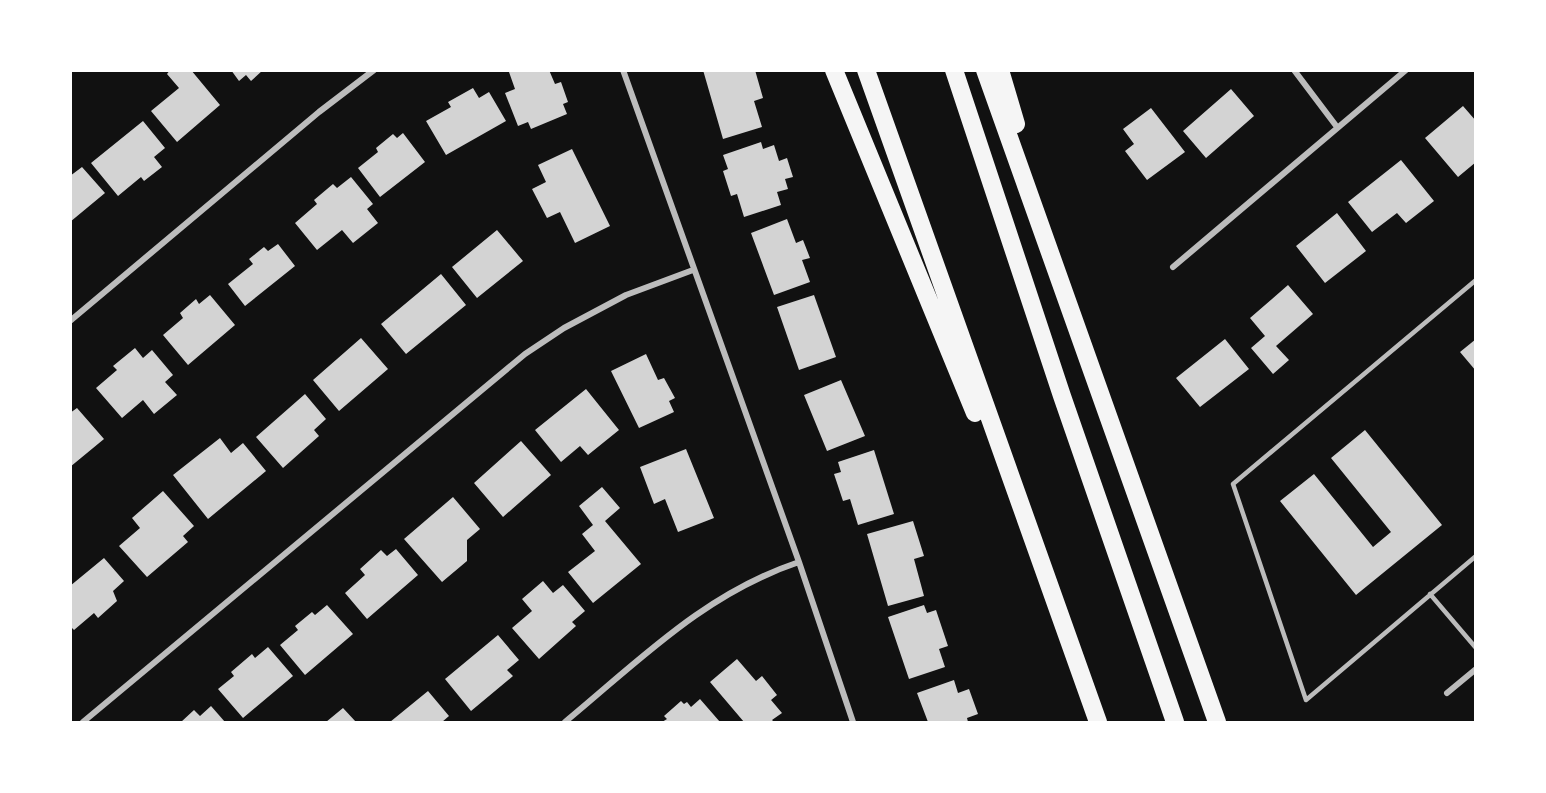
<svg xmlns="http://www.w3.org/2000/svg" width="1546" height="793" viewBox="0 0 1546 793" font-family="'Space Grotesk',sans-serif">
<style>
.building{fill:#d3d3d3}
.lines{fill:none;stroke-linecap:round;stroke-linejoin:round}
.service{stroke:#bcbcbc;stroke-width:4.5}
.minor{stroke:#bcbcbc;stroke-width:6}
.motorway{stroke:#f5f5f5;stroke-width:18}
</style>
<rect width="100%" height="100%" fill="#111"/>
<path class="building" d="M170,70H191L220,105L177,142L151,111L179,88L167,74Z
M231,70H263L251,81L246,75L239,81Z
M513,70H549L555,84L561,82L568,102L563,104L567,114L531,129L528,122L518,126L505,93L515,89L509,72Z
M703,70H755L763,98L754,101L762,127L723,139Z
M473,88L479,98L489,92L506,121L446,155L426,121L451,107L448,102Z
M1231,89L1254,116L1206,158L1183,131Z
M1463,106L1476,121V162L1458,177L1425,138Z
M1151,108L1185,152L1147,180L1125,151L1134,144L1123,129Z
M143,121L165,148L154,157L162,167L144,181L141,177L118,196L91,163Z
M403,133L425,162L380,197L358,168L378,152L376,148L393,134L397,138Z
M761,142L763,149L774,145L779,161L787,158L793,177L785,179L788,189L777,192L781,205L744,217L737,194L731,196L723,171L728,169L723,155Z
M572,149L610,226L575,243L560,212L547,218L532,189L546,182L538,165Z
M1401,160L1434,201L1406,223L1397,213L1372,232L1348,202Z
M82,167L105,193L70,222V176Z
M351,177L373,204L367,209L378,223L353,243L342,230L317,250L295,223L317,204L314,200L333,184L337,188Z
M1337,213L1366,251L1325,283L1296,246Z
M787,219L796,243L803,240L810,258L802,260L810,282L774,295L751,233Z
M497,230L523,261L477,298L452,267Z
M278,244L295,266L245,306L228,284L253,264L249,259L264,247L268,251Z
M441,274L466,305L406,354L381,324Z
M1288,285L1313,314L1276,346L1289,360L1273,374L1251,348L1265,336L1250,318Z
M210,295L235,325L188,365L163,335L183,318L180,313L196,299L199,304Z
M814,295L836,357L799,370L777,307Z
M361,338L388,369L339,411L313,380Z
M1225,339L1249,369L1200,407L1176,378Z
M1476,339V371L1460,352Z
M135,348L143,358L152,350L173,375L165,382L177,395L154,414L143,400L122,418L96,388L117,370L113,366Z
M646,354L658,380L664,378L675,398L669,401L674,412L639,428L611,371Z
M841,380L865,436L827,451L804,395Z
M586,389L619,430L588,455L580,446L561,462L535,430Z
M305,394L326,419L314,430L319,436L283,468L256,437Z
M77,408L104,439L70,467V413Z
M1365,430L1442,525L1356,595L1280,501L1314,474L1373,547L1391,532L1331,458Z
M220,438L231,453L243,443L266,471L208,519L173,475Z
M521,441L551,475L503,517L474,483Z
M686,449L714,518L678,532L665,499L654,504L640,467Z
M874,450L894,514L858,525L850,499L843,501L834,474L841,472L838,462Z
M602,487L620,508L605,521L641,564L593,603L568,572L595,551L582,534L593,525L579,506Z
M163,491L194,526L183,536L188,542L147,577L119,546L140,528L132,518Z
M453,497L480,529L467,540V561L442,582L404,539Z
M913,521L924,556L914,559L924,596L888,606L867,534Z
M396,549L418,575L367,619L345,593L365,575L360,569L381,550L387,556Z
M104,558L124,581L113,591L117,601L98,618L94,613L74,630L70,626V586Z
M543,581L553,593L563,585L585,611L572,622L576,626L539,659L512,628L532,611L522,599Z
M327,605L353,634L305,675L280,645L298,630L295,626L312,612L315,615Z
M924,605L927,613L936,610L948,646L939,649L945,667L909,679L888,617Z
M498,635L519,660L507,670L513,676L471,711L445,679Z
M268,647L293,676L243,718L218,689L234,676L231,672L252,654L255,658Z
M737,659L756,681L762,676L777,695L771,700L782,713L772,720L774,722H744L710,682Z
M954,680L958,693L969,689L978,714L967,718L968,722H928L917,693Z
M428,691L449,716L442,722H390Z
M700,699L720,722H662L667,719L664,716L681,701L684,704L687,702L691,707Z
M211,706L225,722H181L194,710L200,716Z
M343,708L356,722H326Z"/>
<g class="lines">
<path class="service" d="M1476,280L1233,484L1306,700L1476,556
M1430,594L1476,648"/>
<path class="minor" d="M623,70L799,562L853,722
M1294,70L1337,127
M1173,267L1406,70
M70,321L319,112L374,70
M1447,693L1476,669
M83,722L525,354L564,328L626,295L693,270
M565,722C640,660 704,594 799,562"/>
<path class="motorway" d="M834,70L975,413
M866,70L1098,722
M954,70L1062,396L1175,722
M985,70L1217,722
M1000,70L1016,124"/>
</g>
<rect width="1546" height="793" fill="none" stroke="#ffffff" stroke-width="144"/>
</svg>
